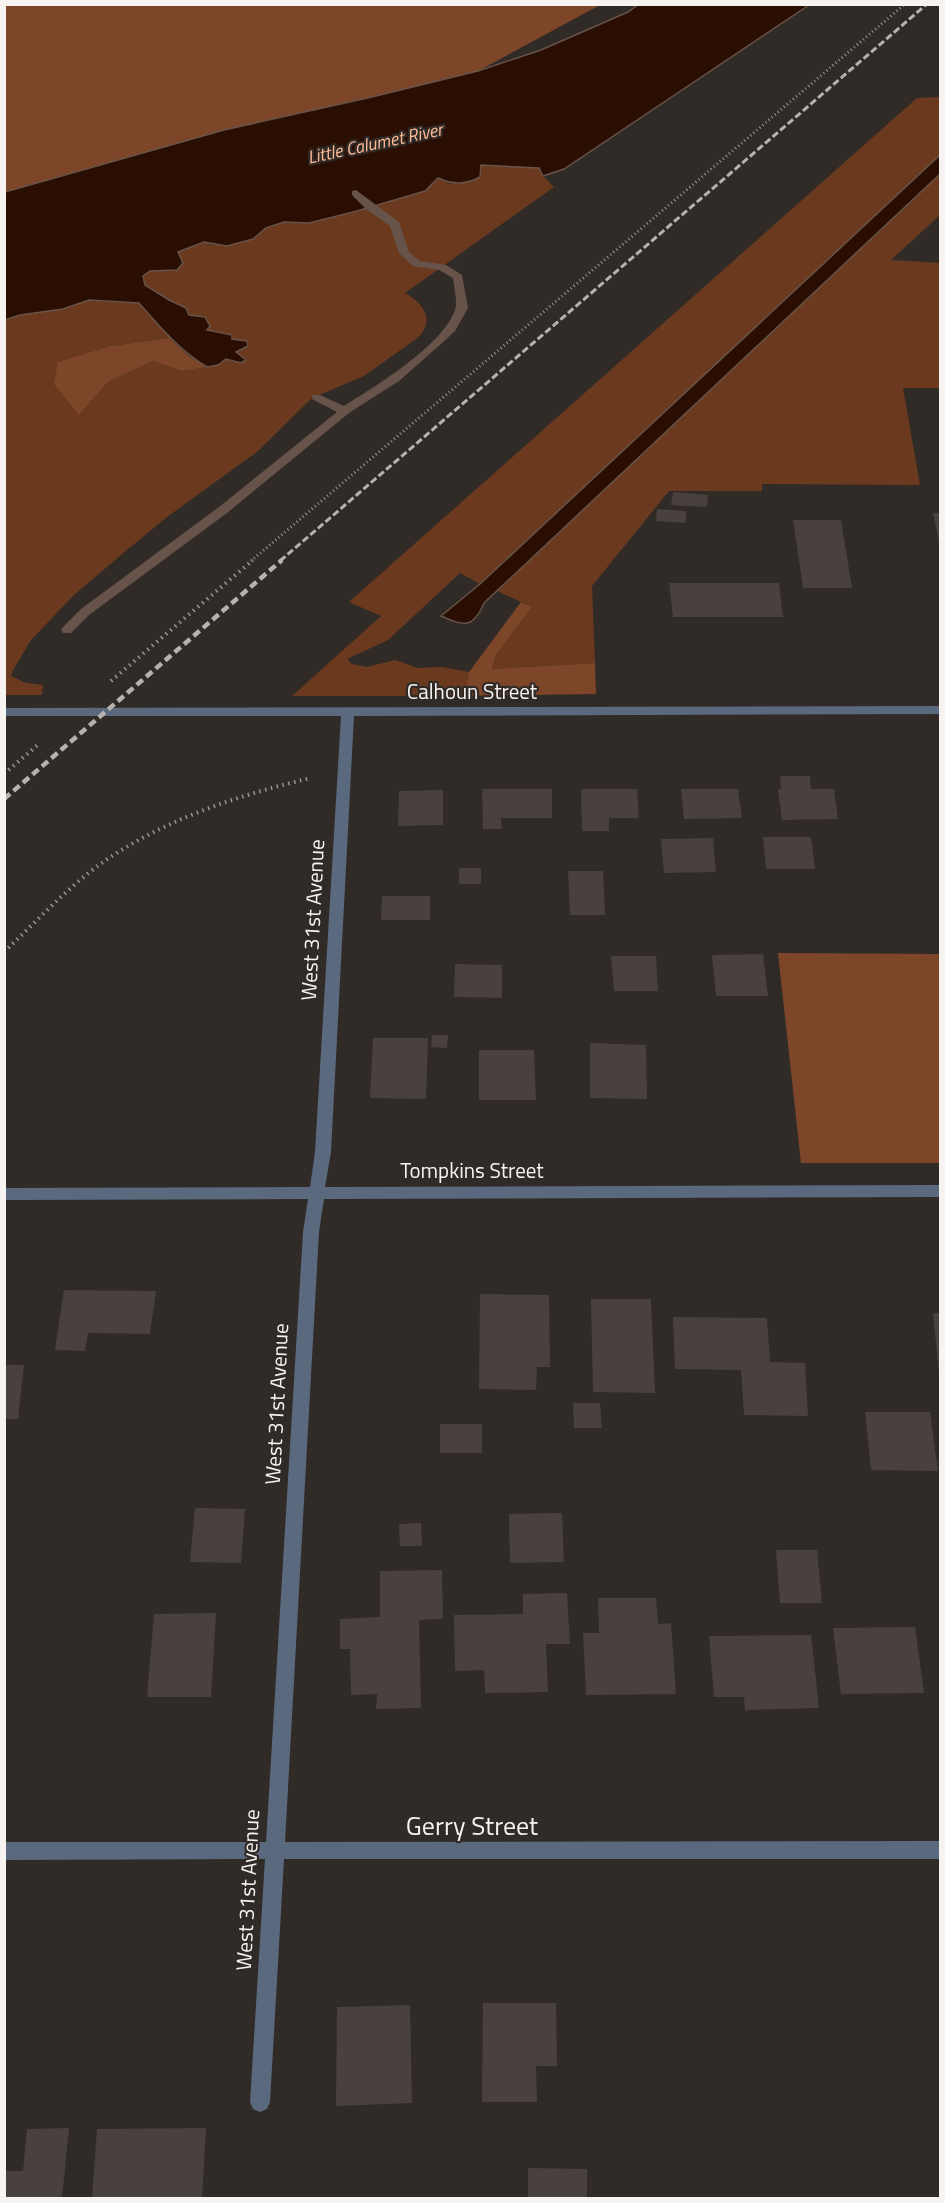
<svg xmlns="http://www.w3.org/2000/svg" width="945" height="2203" viewBox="0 0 945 2203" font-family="'Titillium Web',sans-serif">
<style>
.green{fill:#6b3a1e;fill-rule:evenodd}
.forest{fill:#7d4628}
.water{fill:#290e01;stroke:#675349;stroke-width:1.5}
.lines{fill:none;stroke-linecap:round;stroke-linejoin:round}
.stream{fill:#675349;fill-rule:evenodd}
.building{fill:#48413e}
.path-far1{stroke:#9a9593;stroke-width:3;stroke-dasharray:1 3;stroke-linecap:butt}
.path{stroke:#9a9593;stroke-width:4;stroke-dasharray:1.5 4.5;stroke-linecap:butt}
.street{fill:#5b697f;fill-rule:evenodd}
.rail-far1{stroke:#b7b2b0;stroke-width:3;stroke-dasharray:7 3;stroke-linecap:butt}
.rail{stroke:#b7b2b0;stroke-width:4.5;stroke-dasharray:8 4.5;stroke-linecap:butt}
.labels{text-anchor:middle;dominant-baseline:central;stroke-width:4.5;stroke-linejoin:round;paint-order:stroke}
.far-water-label{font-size:18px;font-style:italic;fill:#ffba96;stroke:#312b28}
.street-label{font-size:21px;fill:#f7f3f1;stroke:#312b28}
.near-street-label{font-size:26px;fill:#f7f3f1;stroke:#312b28}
</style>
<rect width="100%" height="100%" fill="#312b28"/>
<path class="green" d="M940,97V155L480,584L460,573L388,640L347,659L352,664L367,667L395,660L418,668L442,667L469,672L465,696H292L381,616L349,602L917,98Z
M490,164L539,168L543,176L554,187L405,293C423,303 437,321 416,339L364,376L312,398L258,451L167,517L127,550L75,594L31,640L13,670L11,676L26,683L43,685L42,695H5L4,312L178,252L204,242L212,245L253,239L266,228L284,222L309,223L357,211L425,191L438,178L450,184L481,165ZM169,338L206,367L181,371L153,361L108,382L79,415L111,346Z
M940,174V215L891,260L940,263V388H903L920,485L762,484V491H669L592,586L595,663L492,669L496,655L532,607L497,591Z"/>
<path class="forest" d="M5,5H600L478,71L5,223Z
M169,338L189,356L207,367L181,371L153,361L108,382L79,415L54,384L58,362L111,346Z
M521,602L532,607L496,655L492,669L595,663L596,694L465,696L469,672Z
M778,953L940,954V1163H801Z"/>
<path class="water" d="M639,4L809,5L564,169L543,176L539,168L481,165L480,177C466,185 453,185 438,178L425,191L357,211L309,223L284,222L266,228L253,239L227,246L204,242L178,252L183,263L177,270L150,271L143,276L145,285L169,300L186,308L189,315L205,317L210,326L207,330L232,335V339L247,341L248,346L236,352L246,360L241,363L226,359L218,365L207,367C179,350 160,327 139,303L89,300L63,309L20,315L5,320V192L224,130L372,97L478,71L541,50L628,12Z
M940,155V174L484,603C473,629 464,626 441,616L480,584Z"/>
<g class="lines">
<path class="stream" d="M356,190L399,222L409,252L420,261L446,265L462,275L468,308L455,331L441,344L399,381L349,413L227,513L89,615L71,633H63L61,630L63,627L81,609L219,507L337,412L312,399V395H320L344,406C376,386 442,346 455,310C458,302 454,288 453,278L439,270L413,266L399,253L390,226L366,209L352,195V191Z"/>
</g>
<path class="building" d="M673,492L708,495L707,507L671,505Z
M657,509L686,511V523L656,521Z
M933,513H940V541H939Z
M793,520H841L852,588H803Z
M669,583H779L783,617H673Z
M780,776H810L811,789H834L838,819L782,820L778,789H781Z
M482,789H552V818H501L502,829H483Z
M581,789H637L639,818H609V831H582Z
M681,789H738L742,818L684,819Z
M443,790V825L398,826L399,791Z
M763,837H811L815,869H766Z
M713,838L716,872L664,873L661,839Z
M459,868H481V884H459Z
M568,871H603L605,915H570Z
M382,896H430V920H381Z
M763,954L768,996H716L712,955Z
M611,956H656L658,991H614Z
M455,964L502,965V998L454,997Z
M432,1035H448L447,1048L431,1047Z
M373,1038H428L426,1099L370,1098Z
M590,1043L646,1045L647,1099L590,1098Z
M479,1050H534L536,1100H479Z
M64,1290L156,1291L150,1334L88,1333L85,1351L55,1350Z
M480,1294L549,1295L550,1367H537L536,1390L479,1389Z
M591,1299H651L655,1393L593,1392Z
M933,1313H940V1373H939Z
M673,1317L767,1318L770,1362L805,1363L808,1416L744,1415L741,1370L675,1369Z
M4,1365H24L18,1419H4Z
M573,1403H600L602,1428H574Z
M865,1412H930L938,1471L871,1470Z
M440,1424H482V1453H440Z
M195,1508L245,1509L241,1563L190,1562Z
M562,1513L564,1562L510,1563L509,1514Z
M421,1523L422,1546H400L399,1524Z
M776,1550H817L822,1603H780Z
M442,1570L443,1619L419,1620L421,1708L376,1709L377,1694L351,1695L350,1649H340V1619L380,1617V1571Z
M567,1593L570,1644H546L548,1692L485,1693L484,1670L455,1671L454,1615L523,1614V1594Z
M598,1598H656L658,1624L671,1623L676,1694L586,1695L583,1633H599Z
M216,1613L211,1697H147L154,1614Z
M915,1627L924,1693L841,1694L833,1628Z
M811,1635L819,1708L745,1710L744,1697H714L709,1636Z
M483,2003H556L557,2066H536L537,2102H482Z
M410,2005L412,2103L336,2106L337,2007Z
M69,2128L62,2198H4V2171H23L27,2129Z
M206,2128L202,2198H92L97,2129Z
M528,2168L587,2169V2198H528Z"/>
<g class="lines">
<path class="path-far1" d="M251,561L905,4"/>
<path class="path" d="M111,681L253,560
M4,774L40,743
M4,952C35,923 65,890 99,865C160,821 238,795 311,778"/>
<path class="street" d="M940,706V714L354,716L331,1152L325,1187L940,1185V1197L324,1199L319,1232L285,1842L940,1841V1859H284L270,2102L267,2109L260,2112L253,2109L250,2102L265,1859L4,1860V1842H266L303,1232L308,1199L4,1200V1188L310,1187L315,1152L341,716H4V708Z"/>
<path class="rail-far1" d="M280,561L927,4"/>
<path class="rail" d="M4,799L282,560"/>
</g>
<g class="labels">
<g class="far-water-label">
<text transform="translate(375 143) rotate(-12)">Little Calumet River</text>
</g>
<g class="street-label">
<text x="472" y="691">Calhoun Street</text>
<text transform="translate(312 920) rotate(-87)">West 31st Avenue</text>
<text x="472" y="1170">Tompkins Street</text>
<text transform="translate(276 1404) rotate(-87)">West 31st Avenue</text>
<text transform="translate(247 1890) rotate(-87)">West 31st Avenue</text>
</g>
<g class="near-street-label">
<text x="472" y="1825">Gerry Street</text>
</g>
</g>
<rect width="945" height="2203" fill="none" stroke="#f7f3f1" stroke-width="12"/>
</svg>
